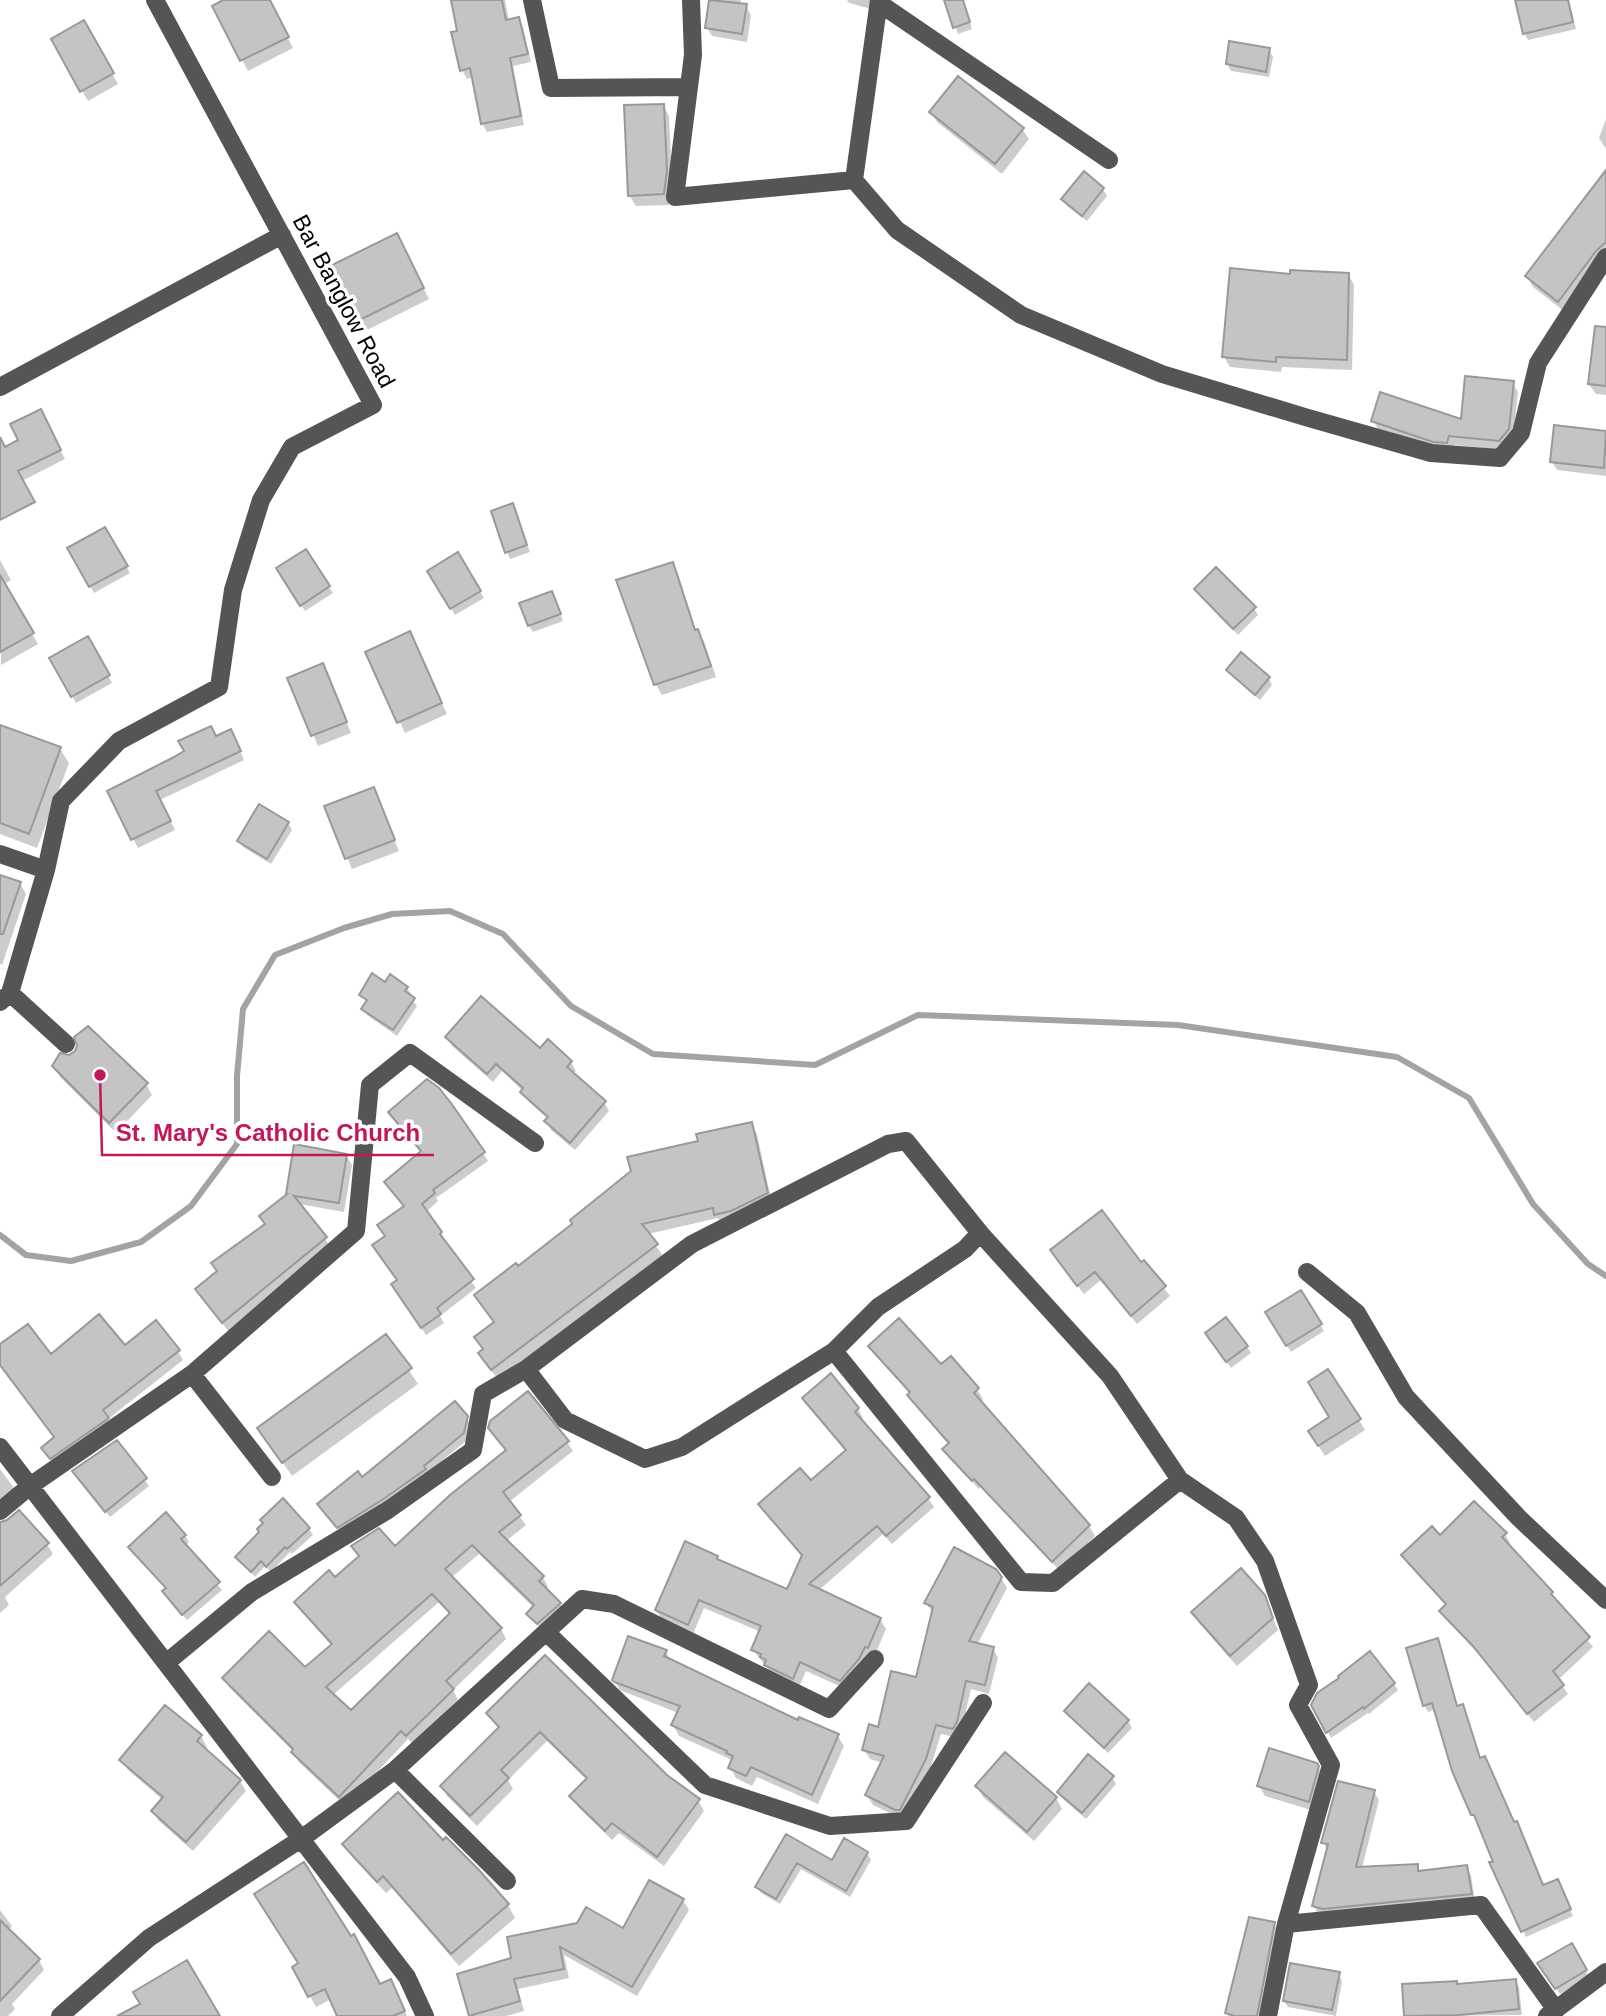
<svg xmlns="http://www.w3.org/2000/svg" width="1606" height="2016" viewBox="0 0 1606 2016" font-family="Helvetica,sans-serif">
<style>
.shadow{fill:#0003;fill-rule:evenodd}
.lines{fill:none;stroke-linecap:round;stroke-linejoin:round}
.stream{stroke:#a3a3a3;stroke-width:6}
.building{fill:#c4c4c4;stroke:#999;stroke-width:2;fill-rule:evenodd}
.minor{stroke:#555;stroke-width:18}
.labels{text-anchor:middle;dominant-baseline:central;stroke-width:7;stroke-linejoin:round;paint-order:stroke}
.street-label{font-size:23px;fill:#000;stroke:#fff}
.leader{fill:none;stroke:#c2185b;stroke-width:2.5}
.callout-dot{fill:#c2185b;stroke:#fff;stroke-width:2.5}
.callout-label{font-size:24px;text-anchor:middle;font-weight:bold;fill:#c2185b;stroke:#fff;stroke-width:7;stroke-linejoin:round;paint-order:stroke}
</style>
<rect width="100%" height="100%" fill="#fff"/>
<path class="shadow" d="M227,0H269L293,48L248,71L215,6Z
M453,0H505L509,21L518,19L523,27L531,62L513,66L524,125L487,132L482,123L473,77L467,79L462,70L459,32Z
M710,0H741L740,5L746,6L751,15L747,42L712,36L707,27Z
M847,0H873L871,9L849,3Z
M946,0H963L972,29L958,34Z
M1524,0H1569L1576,29L1528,40L1525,34L1517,2Z
M83,23L118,84L88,101L53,40Z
M1269,50L1273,57L1269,77L1231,71L1227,64Z
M663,105L669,116L672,183L669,205L636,206L629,195Z
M931,112L1022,129L1029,139L1002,174L937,122Z
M1606,119V149L1599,138Z
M1606,178V257L1565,312L1533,287L1527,276Z
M1103,189L1107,196L1087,221L1067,206L1064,199Z
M402,246L429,299L361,333L355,322Z
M1348,274L1354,285L1352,370L1282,367L1281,372L1230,367L1224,357L1292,276Z
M1606,348V395L1596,394L1589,384Z
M1513,383L1518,392L1513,439L1504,450L1454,445L1452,451L1378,429L1373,420L1463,422Z
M45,420L65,459L22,481L0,502V452L20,441Z
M1555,427L1606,432V476L1557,470L1552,462Z
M512,505L530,552L510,559L507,552Z
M104,529L130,573L94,593L69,549Z
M306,551L333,593L305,611L278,569Z
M458,555L484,598L455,615L430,571Z
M0,560L11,580L3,585L38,644L1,665Z
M672,564L678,574L696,631L704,641L716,677L662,695L656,685L645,651Z
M1196,589L1254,608L1258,615L1238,635Z
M555,600L563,621L533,632L529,626Z
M88,638L112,683L76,703L51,658Z
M415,644L447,714L405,733L367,652Z
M322,665L351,733L318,746L289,679Z
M1228,670L1269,679L1272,685L1260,700L1232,676Z
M0,726L60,749L69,763L37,848L0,834Z
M216,738L235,740L244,760L160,800L175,830L138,848L109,791Z
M373,789L399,851L352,869L326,807Z
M288,823L292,830L271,864L243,847L239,841Z
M0,876L20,883L26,894L2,965L0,964Z
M385,984L407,988L411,994L409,996L417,1006L397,1036L367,1015L363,1009L367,1003L361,995Z
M447,1037L571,1062L576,1071L572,1074L604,1102L609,1111L575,1150L551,1130L546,1121L548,1119L527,1100L523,1091L502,1071L493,1082L452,1046Z
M76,1052L146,1084L152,1095L116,1133L60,1077L54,1066Z
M450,1104L488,1161L436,1198L438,1201L426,1212L441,1233L445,1241L443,1242L476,1288L440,1316L444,1323L426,1335L397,1292L398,1281L387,1237L405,1207L386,1183L422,1152L395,1120Z
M751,1124L757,1134L772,1204L722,1225L718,1218L648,1234L663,1256L498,1379L486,1364L484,1351L517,1269L700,1142Z
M346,1155L352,1165L344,1212L299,1204L331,1247L228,1331L197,1290L219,1272L266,1225L262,1217Z
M1057,1260L1141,1264L1144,1262L1170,1296L1137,1324L1101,1280L1084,1294Z
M1300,1292L1324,1331L1291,1352L1267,1313Z
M386,1336L418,1384L292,1476L259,1429Z
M1211,1340L1247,1347L1251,1353L1231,1368Z
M0,1347L51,1357L125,1348L178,1351L183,1360L108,1419L113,1428L56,1467L49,1457L55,1439L0,1364Z
M870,1347L977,1389L983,1399L980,1402L1089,1526L1095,1536L1059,1570L981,1487L979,1489L950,1459L945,1449L949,1445L915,1405L910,1394L876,1356Z
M830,1376L858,1409L863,1418L860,1421L928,1498L934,1507L892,1544L883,1534L818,1591L880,1619L886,1629L874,1657L846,1689L806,1671L799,1687L772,1674L753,1650L761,1632L704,1608L693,1634L662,1620L656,1610L717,1558L719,1562L788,1592L803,1557L766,1514L760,1505L811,1483L846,1452L804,1398Z
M466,1417L470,1424L467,1440L427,1473L342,1533L323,1511L362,1479Z
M1331,1418L1359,1420L1365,1430L1325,1456L1316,1442Z
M496,1438L567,1442L573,1451L509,1502L526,1525L506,1541L543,1577L548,1587L546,1589L560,1604L566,1613L544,1633L528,1614L534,1608L479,1554L451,1578L501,1629L506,1639L453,1690L458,1700L413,1744L408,1739L345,1806L299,1762L293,1751L230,1688L224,1678L305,1669L332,1646L302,1612L296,1602L335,1579L360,1557L353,1546L395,1548L507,1452ZM439,1602L450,1615L351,1713L333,1695Z
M116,1442L149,1486L110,1517L78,1478Z
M0,1469L19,1495L0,1512Z
M0,1524L47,1544L53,1554L5,1597L9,1605L0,1613Z
M309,1529L313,1535L292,1554L290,1552L271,1572L265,1566L255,1577L237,1557Z
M1505,1534L1510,1543L1508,1546L1551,1593L1593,1647L1558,1680L1568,1694L1534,1722L1480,1656L1447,1620L1441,1611L1447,1606L1408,1564L1403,1556L1440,1537Z
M185,1536L189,1542L185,1546L222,1590L187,1620L168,1598L164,1592L167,1590L130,1547Z
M1001,1578L1007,1588L977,1645L993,1648L998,1658L989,1694L971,1689L961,1732L958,1738L941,1734L930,1769L902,1819L873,1805L867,1795L883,1763L870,1759L864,1750L917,1679L932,1612L926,1603Z
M1264,1596L1278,1630L1237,1666L1199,1623L1193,1613Z
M1437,1640L1458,1707L1463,1706L1466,1713L1481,1760L1543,1887L1561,1888L1573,1916L1526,1937L1474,1816L1482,1813L1436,1709L1428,1712L1424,1705Z
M666,1651L671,1662L799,1722L837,1735L844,1746L818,1804L757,1777L752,1786L736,1778L730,1767L732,1760L679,1736L673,1725L678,1713L620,1690L614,1680Z
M545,1658L666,1777L698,1800L704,1811L664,1866L619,1833L612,1840L578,1807L572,1796L587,1780L547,1741L508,1780L513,1789L477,1826L448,1797L442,1787L499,1729L488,1714Z
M1394,1684L1398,1690L1369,1714L1368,1713L1331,1738L1313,1705Z
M1089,1686L1128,1721L1132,1728L1108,1753L1070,1717L1066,1711Z
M201,1736L207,1747L204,1750L240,1781L246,1791L193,1851L159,1821L153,1811L163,1800L128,1770L122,1760Z
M1005,1754L1056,1798L1062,1809L1034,1841L983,1797L977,1786Z
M1316,1764L1324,1778L1314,1811L1265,1796L1259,1786Z
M1112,1777L1116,1784L1086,1819L1062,1798L1059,1792Z
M1374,1792L1379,1800L1362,1868L1417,1866L1421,1873L1467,1867L1471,1875L1475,1902L1318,1914L1314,1906L1328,1851L1323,1842Z
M787,1836L832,1863L867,1853L871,1860L850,1897L801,1869L780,1904L761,1893L757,1887Z
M443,1842L508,1905L515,1918L459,1966L392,1888L386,1893L352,1857L345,1844Z
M683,1900L689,1910L637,1996L564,1955L569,1978L518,1989L524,2011L506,2016H471L459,1976L513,1960L509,1939L623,1930Z
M0,1910L12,1926L8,1930L39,1960L44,1970L12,2004L15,2009L8,2016H0Z
M1274,1924L1278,1931L1261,2016H1228L1227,2013Z
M1571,1946L1589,1977L1560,1994L1543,1970Z
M300,1964L396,1992L407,2016H339L331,1999L316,2007L294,1967Z
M1338,1974L1342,1981L1336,2016L1288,2007L1284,2001Z
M1515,1981L1519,1987L1522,2015L1406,2016L1404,1986H1457Z"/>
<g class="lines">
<path class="stream" d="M0,1235L26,1255L71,1261L141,1242L191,1206L237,1144V1076L243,1009L275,955L344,928L392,914L450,911L503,934L571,1006L653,1054L815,1065L918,1015L1178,1025L1397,1057L1469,1098L1533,1204L1588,1264L1606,1276"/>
</g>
<path class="building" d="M223,0H270L289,37L240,61L212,6Z
M451,0H502L506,20L519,17L528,54L510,58L521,116L481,124L470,68L460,71L451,32L457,31Z
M709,0L747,4L742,34L705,28Z
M944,0H963L970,22L953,28Z
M1515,0H1568L1573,22L1523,34Z
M84,20L114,73L80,92L51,39Z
M1229,41L1270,48L1266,72L1226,64Z
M958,76L1024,128L995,164L929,112Z
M664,104L667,171L664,194L628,196L624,105Z
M1606,170V242L1596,251L1558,302L1525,276Z
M1084,171L1104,188L1082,216L1061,199Z
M397,233L424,288L354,323L326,268Z
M1230,268L1290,274V270L1349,273L1347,360L1276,357V362L1222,357Z
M1595,326L1606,327V386L1588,384Z
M1465,376L1514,381L1509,429L1499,441L1449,436L1447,443L1433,442L1371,421L1380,392L1461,419Z
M41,409L61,450L18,471L35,502L0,520V437L5,447L18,440L10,424Z
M1554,425L1606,431L1604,468L1550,462Z
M513,503L527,545L505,553L491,511Z
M105,527L128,566L89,587L67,548Z
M306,549L330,586L300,606L276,568Z
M458,552L481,591L450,609L427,571Z
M673,562L695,630L698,629L711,666L654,685L616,580Z
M1216,567L1256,607L1233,629L1194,589Z
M0,575L34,633L0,652Z
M552,591L561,614L528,626L519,603Z
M410,631L442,703L397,723L365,652Z
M88,636L110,675L71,697L49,658Z
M1241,652L1270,677L1255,695L1226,670Z
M323,663L347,722L311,736L287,678Z
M0,725L61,747L29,834L0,823Z
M211,726L216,736L231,729L241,751L156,791L171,821L131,840L107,791L174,757L184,751L178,741Z
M374,787L395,840L345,859L324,806Z
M259,804L289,822L267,859L237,841Z
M0,875L21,882L3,934H0Z
M372,973L385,982L390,974L408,987L405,991L415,998L393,1030L361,1009L367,1000L359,995Z
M481,996L540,1048L548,1039L572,1061L567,1067L606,1101L570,1143L544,1121L548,1117L520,1092L523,1088L496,1064L487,1074L445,1037Z
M88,1026L148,1083L109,1123L52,1066L60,1053L69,1055L75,1051L77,1046L74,1037Z
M427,1079L439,1088L451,1103L485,1152L433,1190L435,1193L422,1204L442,1232L440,1234L474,1279L437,1308L441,1314L421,1328L391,1284L397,1280L372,1245L385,1236L377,1225L404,1206L384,1182L421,1151L388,1112Z
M752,1122L768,1193L731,1211L714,1215L713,1208L642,1224L658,1244L491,1370L478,1353L483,1349L474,1337L494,1322L474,1295L516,1263L518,1266L572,1224L570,1220L631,1171L627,1157L698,1141L696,1134Z
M294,1144L347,1154L339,1203L294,1196L327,1237L222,1323L195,1289L217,1271L211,1263L265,1224L259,1216L287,1194H286Z
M1102,1210L1141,1262L1144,1260L1166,1286L1131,1316L1095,1272L1077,1286L1050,1250Z
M1301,1290L1322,1324L1286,1346L1265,1312Z
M99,1314L125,1345L156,1320L180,1350L103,1410L109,1418L50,1459L41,1448L54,1437L0,1365V1344L28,1324L51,1354Z
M1226,1317L1248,1346L1226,1362L1205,1333Z
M899,1318L941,1364L951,1356L979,1388L974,1393L1090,1525L1052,1562L974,1479L972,1481L942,1449L949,1443L907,1395L910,1392L868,1346Z
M386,1334L412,1368L282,1463L257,1428Z
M1328,1369L1361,1419L1318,1446L1308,1431L1329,1417L1308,1382Z
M831,1373L859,1408L855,1412L930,1497L886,1536L877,1526L809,1584L881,1618L868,1648L865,1647L859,1659L840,1681L800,1662L793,1679L764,1665L766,1660L760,1657L761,1654L751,1650L761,1626L699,1600L688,1625L655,1610L685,1541L718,1556L717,1559L787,1589L802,1555L758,1504L800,1468L811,1480L846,1450L802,1398Z
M528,1391L569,1441L503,1492L521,1515L499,1532L544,1576L539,1581L561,1603L537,1624L526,1614L534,1605L472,1545L445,1569L502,1628L446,1681L454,1689L406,1736L401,1731L339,1797L291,1752L293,1749L222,1678L269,1631L305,1667L332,1644L294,1602L329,1570L335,1577L359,1556L351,1546L379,1528L395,1546L450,1495L506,1450L488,1428L490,1421ZM432,1594L450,1613L351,1710L326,1687Z
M455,1401L468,1416L464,1433L424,1466L426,1469L382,1500L337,1528L317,1504L358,1471L362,1477Z
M117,1440L147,1478L105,1512L72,1471Z
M283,1498L310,1528L287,1549L285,1547L266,1567L261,1561L251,1572L235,1557L259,1532L257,1529L263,1523L260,1520Z
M1474,1501L1507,1533L1502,1537L1553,1592L1551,1594L1590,1637L1553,1671L1564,1685L1527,1714L1473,1646L1439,1611L1446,1604L1401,1555L1432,1526L1440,1535Z
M19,1510L49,1543L0,1586V1522L7,1520Z
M166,1512L186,1535L181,1539L220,1582L182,1615L162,1591L166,1588L128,1547Z
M954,1547L996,1569L1002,1577L969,1641L994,1647L985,1685L966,1681L957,1722L953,1729L936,1725L926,1759L902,1806L900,1810H895L865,1795L884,1756L862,1750L869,1724L878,1727L891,1671L916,1677L933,1607L924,1603Z
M1241,1568L1265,1595L1273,1618L1230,1656L1191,1612Z
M628,1636L667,1650L664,1656L798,1720L799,1717L839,1734L812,1795L751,1767L746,1776L728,1768L733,1756L726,1753L727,1751L671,1725L680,1706L614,1682L612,1680Z
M1438,1638L1457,1706L1463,1704L1480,1758L1485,1756L1514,1822L1517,1821L1543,1885L1558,1879L1571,1909L1521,1932L1489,1862H1493L1474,1815H1471L1452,1771L1432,1703L1423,1706L1406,1648Z
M1370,1651L1395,1683L1364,1709L1363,1707L1326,1733L1311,1705L1317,1693L1339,1678L1338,1676Z
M545,1655L667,1775L700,1799L657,1857L612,1823L605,1831L569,1796L587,1778L540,1732L501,1770L509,1778L470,1816L440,1786L499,1727L486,1713Z
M1089,1683L1129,1720L1104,1748L1064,1711Z
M165,1705L202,1735L197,1741L241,1780L186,1842L151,1811L163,1797L119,1760Z
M1269,1748L1317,1763L1319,1766L1309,1802L1257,1786Z
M1005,1752L1057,1797L1027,1832L975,1786Z
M1088,1754L1114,1776L1082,1813L1057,1792Z
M1338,1781L1375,1790L1356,1867L1418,1864V1871L1467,1865L1472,1894L1323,1909L1312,1906L1328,1844L1321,1843Z
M398,1792L443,1840L446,1837L479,1870L509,1904L451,1954L383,1876L377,1882L342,1844Z
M786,1834L832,1860L844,1838L868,1852L846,1891L797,1863L776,1899L755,1887Z
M304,1862L351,1936L354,1934L380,1984L391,1979L405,2011L393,2016H337L325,1989L308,1997L292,1967L298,1963L254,1894Z
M649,1880L684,1899L632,1987L560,1947L564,1969L514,1979L520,2001L469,2016L457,1974L511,1958L507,1937L577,1923L586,1907L623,1928Z
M1249,1917L1275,1922L1257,2016H1235L1225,2013Z
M0,1920L40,1959L0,2001Z
M1572,1943L1587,1970L1555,1989L1537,1963Z
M187,1960L220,2016H117L140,2004L133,1992Z
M1290,1963L1340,1972L1332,2010L1283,2001Z
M1516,1979L1519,2009L1459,2015L1404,2016L1402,1984L1457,1981V1984Z"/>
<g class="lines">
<path class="minor" d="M532,0L551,88L689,87
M691,0L693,55L675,197L854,180
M879,0L854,180L897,230L1021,315L1162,374L1305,417L1431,453L1500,458L1521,433L1538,363L1606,257
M879,3L1109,160
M0,387L282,235
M0,854L46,870
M10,993L66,1044
M0,1002L10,993L46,870L61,801L119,741L219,687L233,590L261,500L292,447L373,405L155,0
M1307,1272L1357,1313L1406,1397L1519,1518L1606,1600
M834,1351L1021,1582L1053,1583L1180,1480
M526,1369L565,1420L645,1459L682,1447L834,1351L878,1307L965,1249L980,1233
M192,1374L272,1477
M0,1447L407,1977L425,2016
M0,1511L30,1486L192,1374L356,1231L370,1085L410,1053L535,1143
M546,1632L705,1785L830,1826L906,1821L983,1703
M166,1663L252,1592L388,1510L473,1450L483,1394L526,1369L692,1244L888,1144L906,1141L980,1233L1110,1376L1180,1480L1236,1518L1265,1561L1309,1685L1298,1705L1331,1765L1286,1924L1268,2016
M395,1770L507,1881
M1286,1924L1481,1905L1556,2010
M60,2016L149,1938L301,1839L395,1770L582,1599L614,1604L829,1709L875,1659
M1547,2016L1606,1972"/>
</g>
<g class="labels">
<g class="street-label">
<text transform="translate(344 301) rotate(62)">Bar Banglow Road</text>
</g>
</g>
<path class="leader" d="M100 1075L102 1155H434"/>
<circle class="callout-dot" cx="100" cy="1075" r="7"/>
<g class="callout-label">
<text x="268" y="1141">St. Mary's Catholic Church</text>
</g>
</svg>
